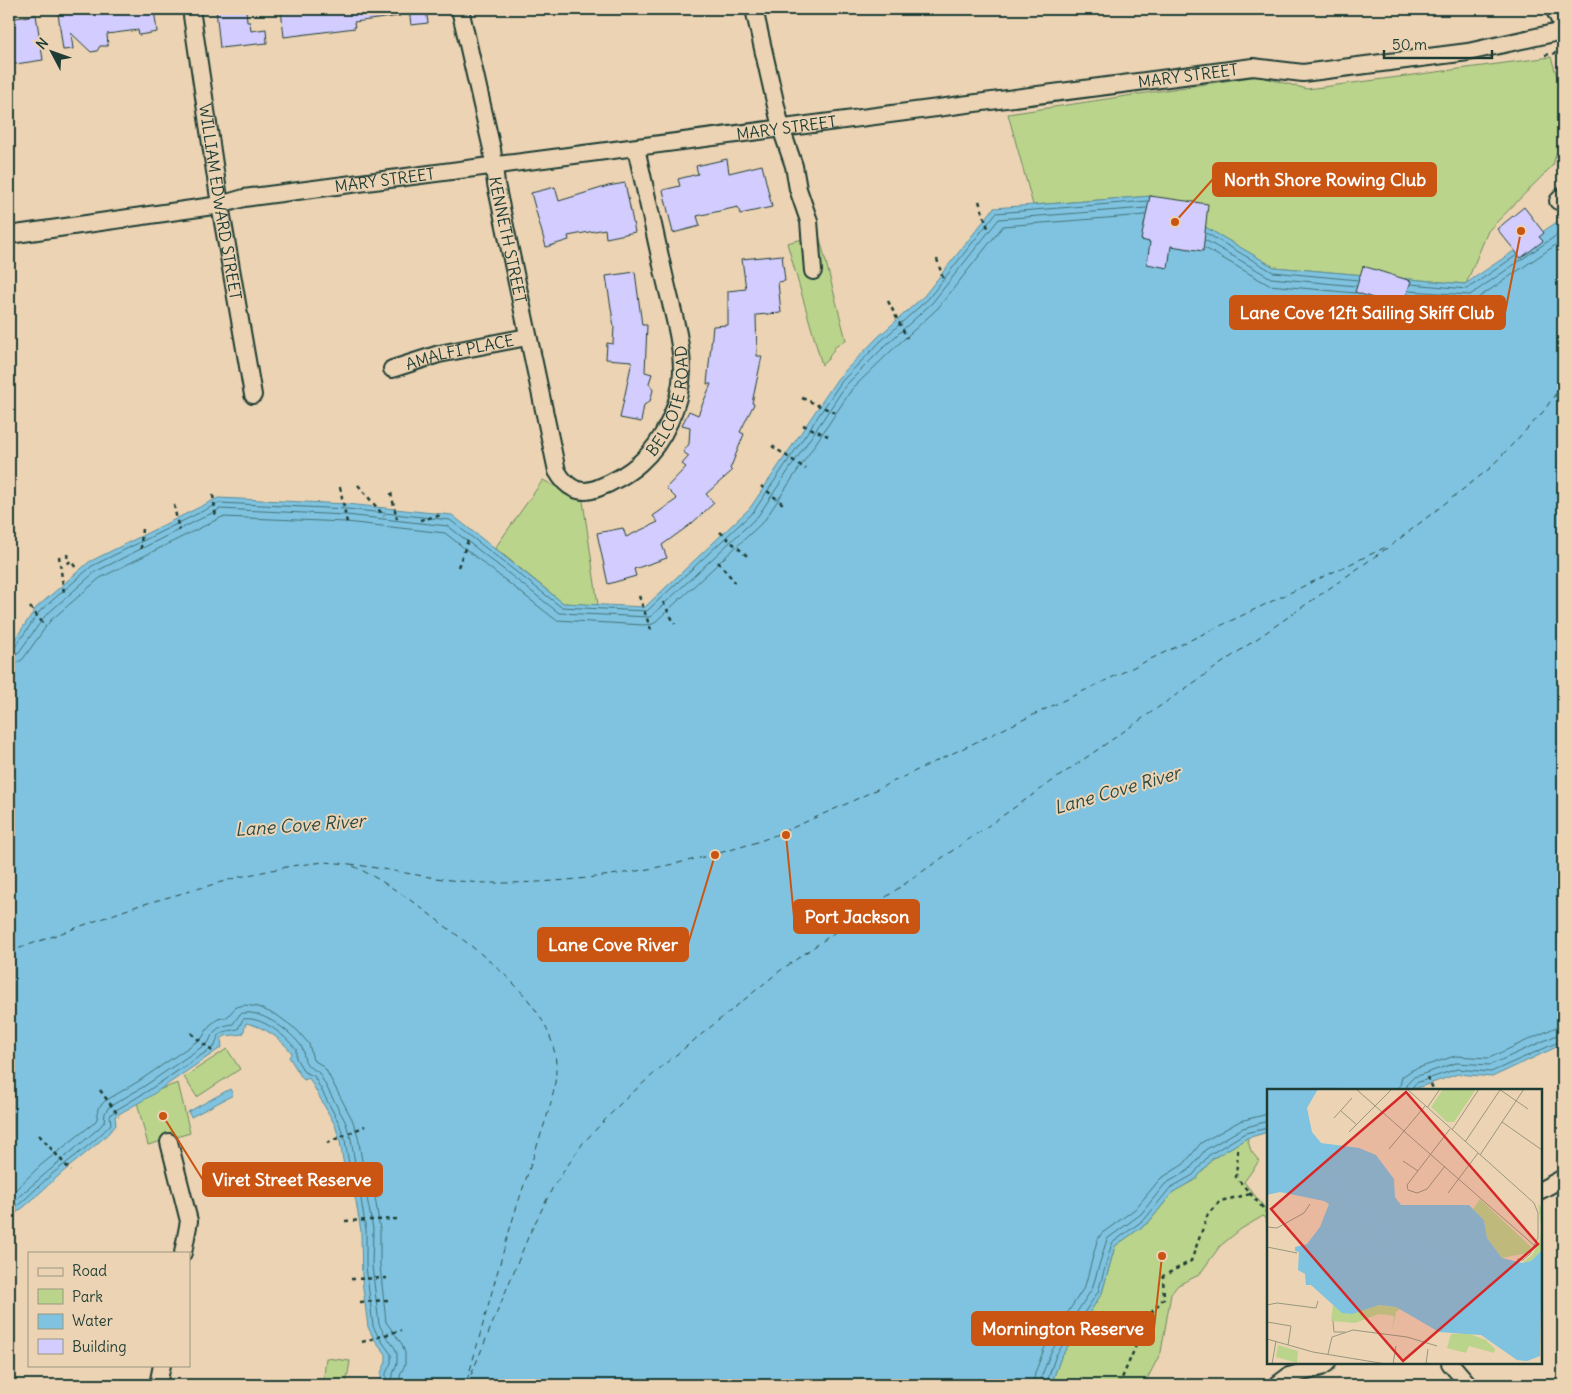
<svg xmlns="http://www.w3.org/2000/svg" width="1572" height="1394" viewBox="0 0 1572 1394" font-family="Delius,sans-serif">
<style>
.green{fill:#bbd48b;stroke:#6d8860}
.water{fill:#7fc3e0;stroke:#598d9b}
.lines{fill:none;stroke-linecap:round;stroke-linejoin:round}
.shore{stroke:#457379;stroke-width:1}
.ferry{stroke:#294a45;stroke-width:1;stroke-dasharray:6 5;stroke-linecap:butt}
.building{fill:#d2ccff;stroke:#1f3d34}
.minor-casing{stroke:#1f3d34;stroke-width:20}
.path{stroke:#1f3d34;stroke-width:2.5;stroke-dasharray:4 4;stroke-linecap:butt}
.minor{stroke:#ebd3b3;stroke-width:16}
.labels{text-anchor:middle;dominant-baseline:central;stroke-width:4;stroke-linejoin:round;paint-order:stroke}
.street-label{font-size:16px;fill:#1f3d34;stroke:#ebd3b3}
.water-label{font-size:18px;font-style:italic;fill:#294a45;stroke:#ebd3b3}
.inset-river{fill:none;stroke:#7fc3e0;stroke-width:2.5}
.inset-road{fill:none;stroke:#999780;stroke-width:1}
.view{fill:#d62828;fill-opacity:0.15;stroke:#d62828;stroke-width:2.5}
.inset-edge{fill:none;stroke:#1f3d34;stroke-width:2.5}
.leader{fill:none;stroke:#ca5512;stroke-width:2}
.callout-dot{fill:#ca5512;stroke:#ebd3b3;stroke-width:2}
.callout{fill:#ca5512;stroke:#ca5512;stroke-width:2}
.callout-label{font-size:18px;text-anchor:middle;font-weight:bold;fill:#fff}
</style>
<rect width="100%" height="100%" fill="#ebd3b3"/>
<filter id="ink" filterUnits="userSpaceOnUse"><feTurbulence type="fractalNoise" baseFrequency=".02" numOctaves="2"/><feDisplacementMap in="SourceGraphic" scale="10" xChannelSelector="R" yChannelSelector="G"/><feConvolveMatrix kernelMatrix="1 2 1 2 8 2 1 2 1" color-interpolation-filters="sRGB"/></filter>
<g filter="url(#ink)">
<path class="green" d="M1551,57L1563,96V130L1553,165L1488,231L1466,284L1274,267L1152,196L1033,205L1008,114L1258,76L1307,89Z
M819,235L846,340L835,347L828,359L822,365L787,243Z
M543,480L583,501L598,605L563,603L495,548Z
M227,1049L240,1069L197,1097L184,1077Z
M178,1083L190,1133L148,1145L136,1098Z
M1247,1138L1251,1151L1259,1161L1244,1182L1268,1212V1223L1263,1216L1241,1229L1220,1246L1199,1275L1178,1285L1171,1294L1161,1352L1144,1385H1051L1061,1357L1102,1293L1115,1246L1149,1222L1173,1192L1196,1179L1212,1159Z
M326,1358L350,1361L346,1385H323Z"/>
<path class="water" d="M1152,196L1274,267L1465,284L1563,218V1044L1492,1077L1458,1074L1411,1090H1268V1132L1247,1138L1212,1159L1196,1179L1173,1192L1149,1222L1115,1246L1102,1293L1061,1357L1051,1385H381V1373L386,1362V1354L374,1339L368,1327L362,1280L361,1231L356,1201L344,1166L340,1141L335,1125L309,1078L304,1080L302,1078L289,1057L292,1053C280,1038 265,1027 246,1023L243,1034L225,1036L221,1039L222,1047L149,1097L115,1116L116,1125C98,1146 74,1161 54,1180C39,1193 26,1207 9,1218V648L36,608L89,562L218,498L347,504L452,515L563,603L645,607L750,508L838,378L878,337L924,296L994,208Z
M230,1089L233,1095L191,1117L188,1112Z"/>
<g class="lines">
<path class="shore" d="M1206,233L1273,272L1358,280
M1205,240L1271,278L1356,286
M1205,248L1269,285L1355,293
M1411,284L1467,289L1517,255
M1409,291L1470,295L1563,231
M1407,298L1464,303L1472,302L1563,240
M9,650L15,647L40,611L92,566L219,503L347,509L450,520L561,607L647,611L754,511L842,381L881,341L928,299L996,213L1148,201
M9,656L14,655L19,652L45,616L95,572L220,509L346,515L448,526L559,613L650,617L758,516L846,385L886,345L932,303L999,219L1146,208
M9,664L17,663L23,659L50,621L100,578L222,517L346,522L445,533L556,620L644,625L653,624L764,521L852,389L891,351L938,308L1003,226L1145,215
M1399,1090L1402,1077L1412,1070L1455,1056L1489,1058L1554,1028L1563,1026
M1406,1090L1408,1083L1414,1077L1456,1063L1490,1065L1557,1035L1563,1034
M1413,1090V1086L1416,1083L1457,1069L1491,1072L1563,1040
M9,1196L41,1165L94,1123L97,1119L98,1108L105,1101L139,1081L202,1038L210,1025L218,1019L227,1017L236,1007L245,1005L258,1007L278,1016L297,1030L309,1044L313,1060L320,1064L326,1070L352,1119L358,1136L362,1161L375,1197L380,1229V1266L386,1322L402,1344L405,1353V1364L400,1376V1385
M9,1205L99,1128L104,1122L105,1113L109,1107L143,1087L209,1042C213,1029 220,1026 233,1024L240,1014C258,1007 291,1031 301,1046C305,1052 302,1057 307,1064C310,1069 315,1069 319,1073L345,1121L351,1139L355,1163L367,1198L373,1229L372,1266L379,1324L383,1332L395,1348L397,1354V1363L393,1374L392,1385
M9,1212C25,1201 37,1187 52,1174C72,1158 94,1143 111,1124L110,1116L113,1112L146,1092L215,1046C219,1030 223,1032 238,1029L243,1019C262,1016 284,1035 296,1049V1058L304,1072L314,1076L339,1123L345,1140L349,1164L361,1199L366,1230V1266L373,1326L378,1336L391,1354V1363L386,1373V1385
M1033,1385L1035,1373L1044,1349L1085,1286L1097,1241L1101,1234L1135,1209L1160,1179L1184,1164L1201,1143L1240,1121L1268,1114
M1040,1385L1042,1375L1051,1352L1092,1289L1107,1239L1141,1214L1165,1184L1189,1170L1205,1150L1243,1128L1268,1121
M1046,1385L1056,1355L1098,1292L1112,1243L1145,1219L1170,1188L1193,1175L1209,1155L1245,1133L1268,1128"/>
<path class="ferry" d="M1555,397L1563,386
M350,864C396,870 443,882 489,883C579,884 671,869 757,842C786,832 815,817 844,805L1388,546
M353,866C387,882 415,903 445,926C487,958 552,1005 556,1063C557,1089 548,1113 540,1137C532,1161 524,1185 516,1209C498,1267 483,1326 466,1384
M9,952L134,907L239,877L291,866L324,862L350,864
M467,1385L529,1235L553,1187L583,1143L623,1101L666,1063L781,970L1393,544L1489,469L1543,412L1563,383"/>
</g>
<path class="building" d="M107,9H154L157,32L139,35L138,30L107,34L108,46H100L97,51L91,52L71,33L73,49L63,50L58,13Z
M216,9H246L247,22H250L251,31L266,29L267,43L220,48Z
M281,9H399L400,16L354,22L355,28L284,37Z
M409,9H426L428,23L411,25Z
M36,15L43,60L9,65V19Z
M727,159L729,173L762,165L772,207L740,214L738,207L697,216L700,226L673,233L663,190L680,186L678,179L698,174L696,166Z
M625,183L635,232L606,238L605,229L568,236L569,240L546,247L531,193L555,187L559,201L608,186Z
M1150,196L1208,204L1203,251L1171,246L1168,268L1147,264L1150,242L1141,240Z
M1524,207L1544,233L1539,237L1543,241L1521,258L1497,229Z
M782,255L785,281L778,282L781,313L756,315L757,356H762L752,403L754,404L740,432L744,434L730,469L732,471L706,494L714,503L691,524L662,545L667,558L634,569L636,576L608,584L597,533L623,528L626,537L658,522L653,516L677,499L666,488L686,467L682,464L689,456L683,452L689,444L690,427L682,425L689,411L698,415L711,384H707L713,326L728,325V291L746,289L742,259Z
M1363,266L1411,281L1402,308L1355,292Z
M635,272L642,325H647L645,372L652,374L649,383L653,390L650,401L644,405L641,422L620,418L632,361L606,359L607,343L613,344L614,327L606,276Z"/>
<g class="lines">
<g class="minor-casing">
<g id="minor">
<path id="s1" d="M191,9L220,205L253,395"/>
<path id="s2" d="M460,9L492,149L496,184L557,471C566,487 579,496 598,488C612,483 629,473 640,463C664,442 681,403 682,371C682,338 670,303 663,270C654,229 645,189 636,148"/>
<path d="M754,9L781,128L794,166L798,189L809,221L813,271"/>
<path d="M1554,9L1563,26"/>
<path d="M1558,201L1563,196"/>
<path id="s3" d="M9,235L220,205L244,198L1253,67L1303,73L1468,52L1563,31"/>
<path id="s4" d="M392,369L439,354L527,337"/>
<path d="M169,1142L189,1221L183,1253"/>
<path d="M1541,1190L1563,1178"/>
<path d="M1450,1363L1469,1385"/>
<path d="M158,1385L162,1365"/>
<path d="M1277,1385L1289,1376L1321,1367L1327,1363"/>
</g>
</g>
<path class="path" d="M1545,55L1556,53
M979,201L988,228
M937,259L944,282
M888,301L907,338
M802,398L836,413
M803,425L828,436
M772,446L806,469
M358,485L384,516
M761,486L783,504
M340,487L347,523
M391,493L397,519
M213,495L216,517
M174,505L179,531
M420,520L442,515
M720,532L747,556
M141,549L142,526
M67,554L68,563L71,561L76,568
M59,556L64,593
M718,562L735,582
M458,567L469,538
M639,596L652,633
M663,602L675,624
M30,607L45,626
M1561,995L1563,997
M191,1033L212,1051
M1427,1077L1434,1090
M100,1090L119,1116
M39,1135L71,1171
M327,1143L365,1126
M1238,1150L1236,1177L1268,1214
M9,1216L12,1221
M345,1221L398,1219
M351,1279L391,1278
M360,1302L388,1300
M362,1342L401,1330
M1119,1385L1135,1348L1139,1327L1164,1298L1163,1276L1191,1261L1208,1214L1220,1201L1251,1194"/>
<use href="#minor" class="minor"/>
</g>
</g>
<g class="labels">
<g class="street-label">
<text stroke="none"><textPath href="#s3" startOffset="1190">MARY STREET</textPath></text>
<text stroke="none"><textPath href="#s3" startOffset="785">MARY STREET</textPath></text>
<text stroke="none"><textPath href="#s3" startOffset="380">MARY STREET</textPath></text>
<text stroke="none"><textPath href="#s1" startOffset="195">WILLIAM EDWARD STREET</textPath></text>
<text stroke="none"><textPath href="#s2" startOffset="236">KENNETH STREET</textPath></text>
<text stroke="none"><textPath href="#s4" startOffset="70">AMALFI PLACE</textPath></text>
<text stroke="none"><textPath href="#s2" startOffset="642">BELCOTE ROAD</textPath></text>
</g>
<g class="water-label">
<text transform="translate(1117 790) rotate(-16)">Lane Cove River</text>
<text transform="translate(300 825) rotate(-4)">Lane Cove River</text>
</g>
</g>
<g transform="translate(1267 1089)">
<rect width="275" height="275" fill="#ebd3b3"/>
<path d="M176,0H209L187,33H180L164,18ZM213,110L264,158L260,164L235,169L220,149L217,131L206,120ZM271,115L275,119V161L264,172L255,174L265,166L273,151L274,137ZM66,216L81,225L112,216L134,219L129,223L125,243L127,227L121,226L112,225L88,234L64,232ZM200,244L219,251L228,260L227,264L202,257L199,264L180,259L184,245ZM11,256L31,262L30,274L9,268Z" fill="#bbd48b"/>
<path d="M0,0H51L40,19L45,43L54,54L92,59L109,66L127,90L128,108L134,116H202L217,131L220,149L235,169L255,174L264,172L275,161L273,267L260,272L250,271L214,246L172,243L129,218L112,216L85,225L75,224L44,196H39L38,185L31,181L32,163L28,162V158L40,155L53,138L62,115L57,112L13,103L0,106Z" fill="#7fc3e0"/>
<path class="inset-river" d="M0,61L62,92L85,109V144L50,161M86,112L101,131L121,147L200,182M43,165L70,156H85L219,186L238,185L254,176L275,180M238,186L275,182"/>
<path class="inset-road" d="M140,0L267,114L271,124V149L263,165L256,171L250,170M232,0L261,20M90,1L268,157M160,19L173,0M74,22L90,36M67,29L85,9M235,33L275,61M185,41L212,0M82,43L125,0M198,53L233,1M122,60L158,17M213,66L257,0M136,72L151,82M178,77L160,100L150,104L141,101L140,96L183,40M181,104L211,64M0,138L10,139L37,124L43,115M0,158L30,164M0,216L10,214L49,219L51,212M66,232L67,243H78M0,233L24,237L21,256M0,250L46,263L119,275M61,265L65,248L86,241L140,248L170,257M5,275L9,252M126,275L129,257M159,275L161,260"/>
<path class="view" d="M139,3L271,155L136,272L4,120Z"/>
<rect width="275" height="275" class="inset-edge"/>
</g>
<path class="leader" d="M1175 222L1213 179M1521 231L1505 313M786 835L794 917M715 855L688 944M163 1116L203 1180M1162 1256L1154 1329"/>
<g class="callout-dot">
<circle cx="1175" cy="222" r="5"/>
<circle cx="1521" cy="231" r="5"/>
<circle cx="786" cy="835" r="5"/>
<circle cx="715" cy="855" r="5"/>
<circle cx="163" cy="1116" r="5"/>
<circle cx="1162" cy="1256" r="5"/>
</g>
<g class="callout">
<rect x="1213" y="163" width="223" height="33" rx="5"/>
<rect x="1230" y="296" width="275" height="33" rx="5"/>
<rect x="794" y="900" width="125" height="33" rx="5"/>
<rect x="538" y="928" width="150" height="33" rx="5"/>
<rect x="203" y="1163" width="179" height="33" rx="5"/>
<rect x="972" y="1312" width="182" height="33" rx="5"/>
</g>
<g class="callout-label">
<text x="1325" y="186">North Shore Rowing Club</text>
<text x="1367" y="319">Lane Cove 12ft Sailing Skiff Club</text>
<text x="857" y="923">Port Jackson</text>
<text x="613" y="951">Lane Cove River</text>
<text x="292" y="1186">Viret Street Reserve</text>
<text x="1063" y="1335">Mornington Reserve</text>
</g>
<rect width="1572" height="1394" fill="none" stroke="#ebd3b3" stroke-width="30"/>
<rect x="15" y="15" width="1542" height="1364" fill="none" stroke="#1f3d34" stroke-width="2" filter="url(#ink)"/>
<rect x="28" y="1252" width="162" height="115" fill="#ebd3b3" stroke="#999780"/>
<rect x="38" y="1268" width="25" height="8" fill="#ebd3b3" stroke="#999780"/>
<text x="72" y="1276" font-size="15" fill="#1f3d34">Road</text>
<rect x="38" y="1289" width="25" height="15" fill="#bbd48b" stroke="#999780"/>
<text x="72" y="1302" font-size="15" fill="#1f3d34">Park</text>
<rect x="38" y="1314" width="25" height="15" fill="#7fc3e0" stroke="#999780"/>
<text x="72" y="1326" font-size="15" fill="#1f3d34">Water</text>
<rect x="38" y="1339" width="25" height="15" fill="#d2ccff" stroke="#999780"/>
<text x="72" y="1352" font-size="15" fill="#1f3d34">Building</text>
<g transform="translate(52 52) rotate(311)" stroke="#ebd3b3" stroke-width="4" paint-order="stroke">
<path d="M0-4L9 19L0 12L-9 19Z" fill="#1f3d34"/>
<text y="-8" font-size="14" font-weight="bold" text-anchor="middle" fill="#1f3d34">N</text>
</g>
<path d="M1384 50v8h108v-8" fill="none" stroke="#1f3d34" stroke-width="2.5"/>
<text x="1392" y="50" font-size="15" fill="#1f3d34" stroke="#ebd3b3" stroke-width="4" paint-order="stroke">50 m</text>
</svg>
